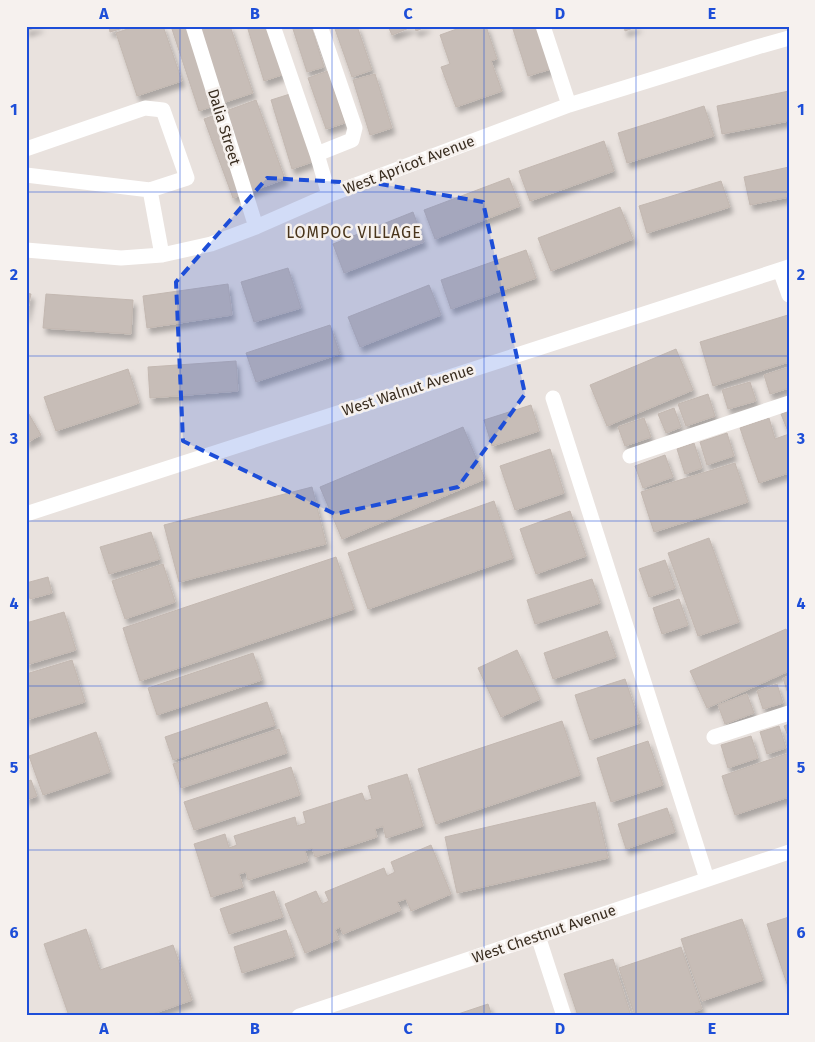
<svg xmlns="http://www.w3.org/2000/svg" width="815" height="1042" viewBox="0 0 815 1042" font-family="'Fira Sans',sans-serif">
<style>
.building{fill:#c7bdb7;stroke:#c3b8b1;filter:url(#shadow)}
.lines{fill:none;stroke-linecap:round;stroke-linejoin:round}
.minor{stroke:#fff;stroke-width:15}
.marked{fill:#1d4ed8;fill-opacity:0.2;stroke:#1d4ed8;stroke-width:4;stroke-dasharray:10 6;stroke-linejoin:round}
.grid{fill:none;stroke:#1d4ed8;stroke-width:1;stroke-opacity:0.55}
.labels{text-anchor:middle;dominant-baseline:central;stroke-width:5;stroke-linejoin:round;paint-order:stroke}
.street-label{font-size:15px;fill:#392d20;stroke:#f6f1ee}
.neighbourhood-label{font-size:16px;letter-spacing:1px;fill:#4a361d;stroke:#f6f1ee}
.neatline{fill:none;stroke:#1d4ed8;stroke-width:2}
.grid-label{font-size:16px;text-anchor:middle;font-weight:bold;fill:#1d4ed8}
</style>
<defs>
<filter id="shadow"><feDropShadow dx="3" dy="5.5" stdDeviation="2.5" flood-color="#0004"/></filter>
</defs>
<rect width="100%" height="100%" fill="#e9e2de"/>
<path class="building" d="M26,26H41L26,31Z
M109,26H130L110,32Z
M136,26H163L182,81L137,96L116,33Z
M171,26H230L253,93L199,111Z
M247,26H267L282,75L264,81Z
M292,26H311L324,67L307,72Z
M334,26H357L372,70L352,77Z
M388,26H428L416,31L414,26L392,35Z
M465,26H486L497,59L491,61L502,91L456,107L441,67L450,64L440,35Z
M512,26H538L551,69L528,76Z
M624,26H639L625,31Z
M328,71L345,123L326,129L308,78Z
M375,74L392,128L370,135L353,80Z
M789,91V121L722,134L717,106Z
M290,94L312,162L292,169L271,100Z
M256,100L285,179L233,198L204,119Z
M704,106L714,136L627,163L618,133Z
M604,141L614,171L530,201L519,171Z
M789,167V197L750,205L744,177Z
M509,178L520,206L435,239L424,210Z
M721,181L730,207L647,233L639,206Z
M620,207L633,239L551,271L538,238Z
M413,212L424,242L344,273L333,244Z
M526,250L536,278L451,309L441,280Z
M288,268L301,308L254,322L241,282Z
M228,284L232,315L147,328L143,296Z
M429,285L441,315L360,347L348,317Z
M26,293L31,294L26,318Z
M46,294L133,300L131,334L43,328Z
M788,315L789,362L713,386L700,342Z
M330,325L340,354L256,382L246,353Z
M676,349L693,390L607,426L590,385Z
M236,361L238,391L150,398L148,367Z
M789,367V388L770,394L764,375Z
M128,369L139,403L56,431L44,397Z
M750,382L756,401L728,409L722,390Z
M708,394L715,416L686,426L678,404Z
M531,405L539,431L492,446L484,420Z
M674,408L681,427L666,433L658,414Z
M26,409L41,435L26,443Z
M789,411V473L759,483L740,428L769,418L775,439L789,434L781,414Z
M644,418L651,437L625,446L618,427Z
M463,427L485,479L342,539L320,487Z
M727,433L734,456L707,465L700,442Z
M694,443L702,468L685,474L677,449Z
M550,449L564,493L515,510L500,466Z
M665,455L673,477L643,488L635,466Z
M735,463L748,502L654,532L641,492Z
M312,487L326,544L179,582L164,525Z
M494,501L513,558L368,609L348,553Z
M570,511L586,556L536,574L520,529Z
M151,532L160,559L109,574L100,547Z
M709,538L739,622L698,636L668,553Z
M336,557L354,609L140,681L123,628Z
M665,560L675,588L649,597L639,569Z
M163,564L175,602L125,619L112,581Z
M48,577L52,593L30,599L26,583Z
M592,579L600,603L535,624L527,600Z
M679,599L688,625L662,634L653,608Z
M64,612L76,650L26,665V623Z
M786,629L789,635V671L707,708L690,671Z
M607,631L616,657L553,679L544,653Z
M517,650L540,699L501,717L478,668Z
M253,653L262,680L157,715L148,688Z
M72,660L85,702L26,720V674Z
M789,676V697L783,678Z
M625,679L640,723L590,740L575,695Z
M777,684L783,703L763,709L757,691Z
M747,694L754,713L725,724L718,705Z
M267,702L275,725L173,760L165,737Z
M562,721L580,775L436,824L418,769Z
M789,724V739L784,726Z
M779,726L786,748L767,754L760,732Z
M279,729L287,753L181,788L173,764Z
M96,732L110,772L43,795L29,756Z
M751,736L758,758L728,768L721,745Z
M648,741L663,785L611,802L597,758Z
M789,753V797L735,815L722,776Z
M291,767L300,795L194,830L184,802Z
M407,774L423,826L386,838L383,826L375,829L377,837L315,857L312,848L305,851L308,861L248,880L246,872L239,874L243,887L211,897L194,844L225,834L229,848L237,845L234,836L295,817L297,826L306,823L303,812L362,793L365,801L372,799L368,786Z
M31,780L37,796L26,800V782Z
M595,802L608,858L457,893L445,837Z
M667,808L675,832L626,849L618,824Z
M431,845L451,894L411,911L406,899L397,902L401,910L343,934L340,927L335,930L339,939L305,953L285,904L316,891L322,904L329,901L325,892L384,868L387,876L395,872L391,862Z
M274,891L283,917L229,934L220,909Z
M789,917V990L767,924Z
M742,919L763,980L702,1001L681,939Z
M86,929L100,970L173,945L192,1000L147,1016H69L44,944Z
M286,930L295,956L242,973L234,947Z
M681,947L702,1009L682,1016H635L619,968Z
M613,959L631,1016H578L564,974Z
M488,1004L492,1016H452Z"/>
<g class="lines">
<path class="minor" d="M193,26L256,227
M273,26L317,154
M320,26L355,128L352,140L317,154L329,195
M543,26L569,105
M26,149L145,108L163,110L187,178L150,190L26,175
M150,190L162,255
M26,250L121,258L162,255L211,244L256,227L329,195L569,105L757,47L789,38
M780,270L789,295
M553,398L707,879
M630,456L789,403
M26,514L789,267
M714,737L789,713
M538,936L564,1016
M299,1016L789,852"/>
</g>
<path class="marked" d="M267,178L380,184L483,202L525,394L458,487L335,514L183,441L176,282Z"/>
<path class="grid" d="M180,26V1016M332,26V1016M484,26V1016M636,26V1016M26,192H789M26,356H789M26,521H789M26,686H789M26,850H789"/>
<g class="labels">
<g class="street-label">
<text transform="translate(224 127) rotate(73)">Dalia Street</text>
<text transform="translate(409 165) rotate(-21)">West Apricot Avenue</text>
<text transform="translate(408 390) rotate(-18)">West Walnut Avenue</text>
<text transform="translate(544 934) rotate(-19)">West Chestnut Avenue</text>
</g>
<g class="neighbourhood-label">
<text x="354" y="232">LOMPOC VILLAGE</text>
</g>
</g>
<rect width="815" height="1042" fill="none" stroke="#f6f1ee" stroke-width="55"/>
<rect x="28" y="28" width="760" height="986" class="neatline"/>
<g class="grid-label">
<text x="104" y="19">A</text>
<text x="255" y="19">B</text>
<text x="408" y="19">C</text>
<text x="560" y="19">D</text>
<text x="712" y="19">E</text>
<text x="14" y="115">1</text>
<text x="801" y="115">1</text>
<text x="14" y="280">2</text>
<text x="801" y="280">2</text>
<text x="14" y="444">3</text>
<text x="801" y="444">3</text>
<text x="14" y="609">4</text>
<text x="801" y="609">4</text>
<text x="14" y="773">5</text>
<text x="801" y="773">5</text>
<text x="14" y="938">6</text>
<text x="801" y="938">6</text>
<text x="104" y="1034">A</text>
<text x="255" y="1034">B</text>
<text x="408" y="1034">C</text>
<text x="560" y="1034">D</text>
<text x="712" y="1034">E</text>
</g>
</svg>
